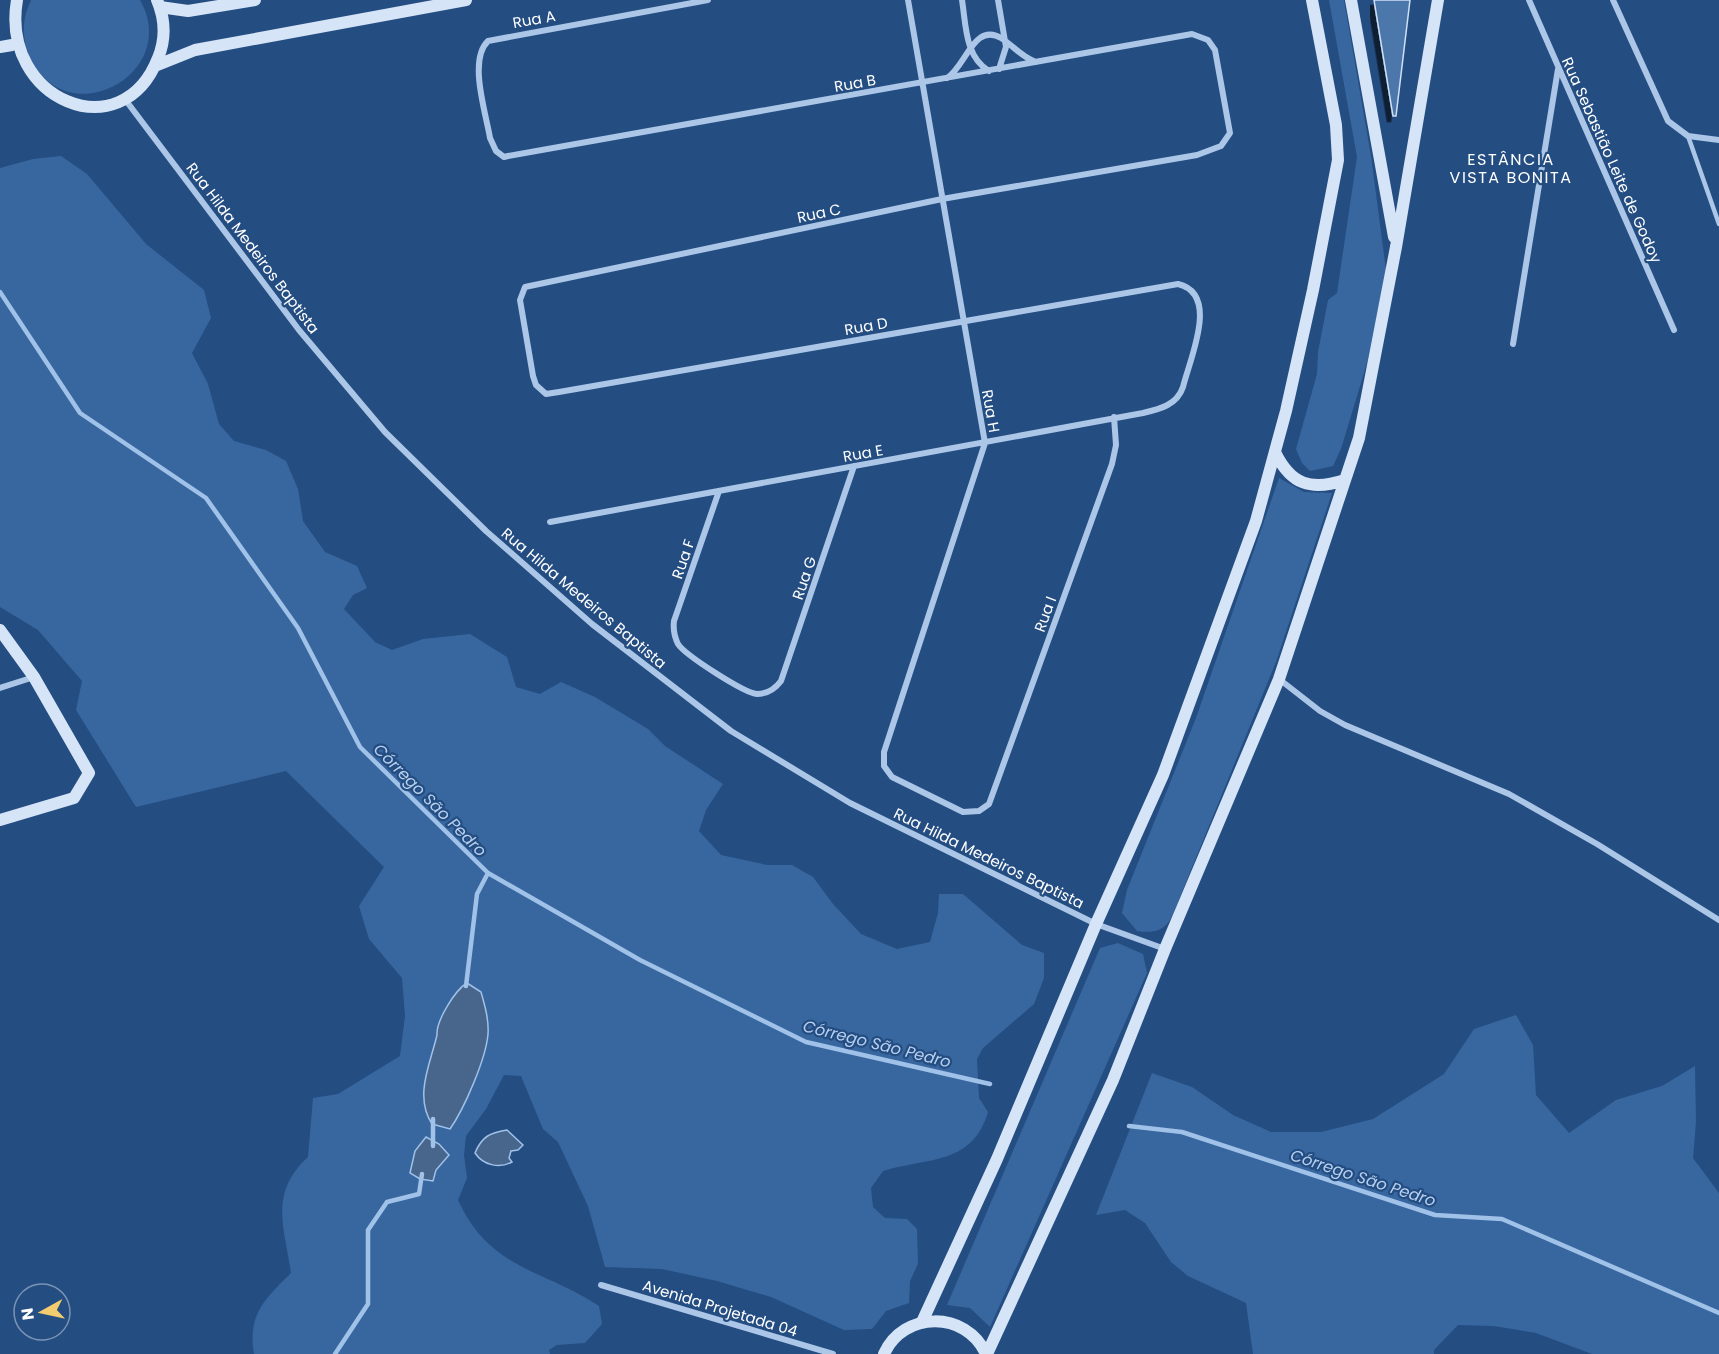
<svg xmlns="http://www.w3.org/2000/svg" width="1719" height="1354" viewBox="0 0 1719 1354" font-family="Poppins,sans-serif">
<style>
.green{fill:#3867a0}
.water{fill:#48668c;stroke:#a0c1e8;stroke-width:1.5}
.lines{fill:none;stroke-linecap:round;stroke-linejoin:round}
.stream{stroke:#a0c1e8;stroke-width:4.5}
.building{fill:#4c77ab;stroke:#cfe1f6;stroke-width:1.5;filter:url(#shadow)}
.lane{stroke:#abc6e7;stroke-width:4.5}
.street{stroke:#abc6e7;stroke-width:6}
.secondary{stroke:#d5e4f6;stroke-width:12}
.labels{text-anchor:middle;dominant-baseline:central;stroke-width:4.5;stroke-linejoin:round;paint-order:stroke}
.street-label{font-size:15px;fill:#fff;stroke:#244d82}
.neighbourhood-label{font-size:16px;letter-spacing:1.5px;fill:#fff;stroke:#244d82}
.water-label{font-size:16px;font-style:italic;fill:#b7d0ef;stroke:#244d82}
</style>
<defs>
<filter id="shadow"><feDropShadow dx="-5.5" dy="5.5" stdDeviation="0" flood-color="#0009"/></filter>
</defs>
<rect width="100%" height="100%" fill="#244d82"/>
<path class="green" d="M31,0H140C182,74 66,136 30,57C21,37 22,20 31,0Z
M1329,0H1344L1371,156L1386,270L1367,363L1341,449L1333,466L1310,471L1302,463L1296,449L1317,374L1318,352L1328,300L1337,293L1357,157Z
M61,156L87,174L146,244L204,290L211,318L192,353L208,384L219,424L234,441L266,450L286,461L298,489L303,521L325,552L357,566L367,588L353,595L344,609L375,642L392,650L423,639L470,634L507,657L516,687L540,694L561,682L595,697L648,729L665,746L723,784L706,810L699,831L721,855L767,865H792L813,877L833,904L861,934L897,949L930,942L938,913L939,894H963L1022,945L1044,953V978L1034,1004L983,1048L977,1059L979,1098L988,1112C972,1165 930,1157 883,1171L871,1188L873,1207L885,1218L907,1219L917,1229L918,1264L910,1281L909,1303L886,1311L872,1329L844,1330L771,1297L717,1281L662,1269L605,1267L588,1206L558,1142L543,1129L521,1076L504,1075L486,1109L466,1136L464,1155L467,1178L458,1200C490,1270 543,1269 599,1306L602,1324L585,1343L557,1345L549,1350L550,1354H254C247,1314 266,1298 291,1273C284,1226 269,1193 308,1157L313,1098L338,1094L400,1056L405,1016L402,978L369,939L359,906L384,867L286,771L136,807L76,710L82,681L38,630L0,607V168L33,159Z
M1279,478L1304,492L1332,493L1276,662L1182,892C1171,918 1170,936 1137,931L1122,913L1127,890L1196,718Z
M1118,943L1143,954L1147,973L990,1327L970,1308L947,1305L1100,948Z
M1516,1015L1533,1045L1536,1095L1569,1133L1616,1100L1662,1086L1695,1066L1696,1122L1693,1158L1719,1193V1354H1592L1536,1333L1494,1326L1458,1325L1434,1350V1354H1253L1246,1303L1188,1276L1171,1262L1145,1223L1125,1210L1096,1215L1152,1073L1192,1087L1233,1115L1271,1132H1321L1373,1119L1444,1074L1474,1029Z"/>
<path class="water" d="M467,983L481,992C485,1006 489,1020 488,1034C486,1059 464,1109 450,1129L432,1124C414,1096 430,1065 437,1035C436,1021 455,990 467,983Z
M507,1130L523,1145L518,1150L511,1151L509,1158L512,1162C499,1169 483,1165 475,1153C482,1136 490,1133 507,1130Z
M426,1137L439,1144L449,1155L436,1170L433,1181L420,1179L410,1173L415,1151Z"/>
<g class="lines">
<path class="stream" d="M0,292L80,413L206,498L298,628L360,747L488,873L640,960L806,1042L990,1084
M466,986L477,894L488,873
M1129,1126L1182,1132L1435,1215L1502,1219L1719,1313
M433,1146V1119
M335,1354L368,1304V1230L387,1202L419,1194L422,1174"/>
</g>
<path class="building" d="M1374,0H1410L1396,116H1393Z"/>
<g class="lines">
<path class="lane" d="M1688,136L1719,224"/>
<path class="street" d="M908,0L985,443L884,752V766L892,777L963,812L979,811L989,804L1112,464L1116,445L1114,417
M962,0C966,25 965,57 989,71
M998,0L1006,47L999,69
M1529,0L1674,330
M1613,0L1668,121L1688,136L1719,140
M947,78C966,66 974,22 1001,38C1014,46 1021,57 1036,62
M124,98L299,330L385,432L486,531L592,624L731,731L850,803L1096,924L1165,949
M1513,344L1558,69
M719,491L674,621C673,629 674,636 678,644C685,655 744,693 757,694C767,694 775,689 781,681L854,466
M550,522L1143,413C1160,409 1177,405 1183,387C1190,358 1220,294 1178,284L559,392L546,394L536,385L533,376L520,300L525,287L942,199L1197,155L1221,146L1230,133L1215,50L1208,40L1192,34L508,156L504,157L496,151L490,138C486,113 468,60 488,41L708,0
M1279,679L1320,711L1345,725L1509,794L1597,844L1719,920
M0,688L34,677
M601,1285L833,1354"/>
<path class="secondary" d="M17,0C0,100 122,151 158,58C166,39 165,19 157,0
M1351,0L1394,237
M160,7L188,11L255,0
M0,47L12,45
M155,66L195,50L466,0
M1275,452C1291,485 1311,491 1345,480
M0,630L34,677L89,773L74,798L0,820
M922,1322L997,1159L1096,924L1163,775L1256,521L1286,411L1313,290L1338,160L1336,125L1312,0
M884,1354C903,1311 966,1310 986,1354
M987,1354L1113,1080L1165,949L1279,679L1359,438L1396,247L1438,0"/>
</g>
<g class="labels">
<g class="street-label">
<text transform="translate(534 19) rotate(-10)">Rua A</text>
<text transform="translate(855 83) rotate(-10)">Rua B</text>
<text transform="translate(1612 160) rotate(66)">Rua Sebastião Leite de Godoy</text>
<text transform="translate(819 213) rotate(-12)">Rua C</text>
<text transform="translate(253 248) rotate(53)">Rua Hilda Medeiros Baptista</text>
<text transform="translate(866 326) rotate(-10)">Rua D</text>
<text transform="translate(991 411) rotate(80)">Rua H</text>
<text transform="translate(863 453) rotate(-10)">Rua E</text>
<text transform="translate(683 559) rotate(-71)">Rua F</text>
<text transform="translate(804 578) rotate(-71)">Rua G</text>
<text transform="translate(584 598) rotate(40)">Rua Hilda Medeiros Baptista</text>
<text transform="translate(1045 614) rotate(-70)">Rua I</text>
<text transform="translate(989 858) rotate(26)">Rua Hilda Medeiros Baptista</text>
<text transform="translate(720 1308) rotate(17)">Avenida Projetada 04</text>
</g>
<g class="neighbourhood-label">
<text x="1511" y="159">ESTÂNCIA<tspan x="1511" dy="18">VISTA BONITA</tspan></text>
</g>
<g class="water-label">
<text transform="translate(430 800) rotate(45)">Córrego São Pedro</text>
<text transform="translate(877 1044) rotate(14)">Córrego São Pedro</text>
<text transform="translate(1363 1178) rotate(18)">Córrego São Pedro</text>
</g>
</g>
<g transform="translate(42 1312) rotate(262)"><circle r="28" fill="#244d82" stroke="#7c94b4" stroke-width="1.5"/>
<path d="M0-4.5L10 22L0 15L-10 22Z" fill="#f2cc6f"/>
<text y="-9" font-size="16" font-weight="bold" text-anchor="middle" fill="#ffffff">N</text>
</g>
</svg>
